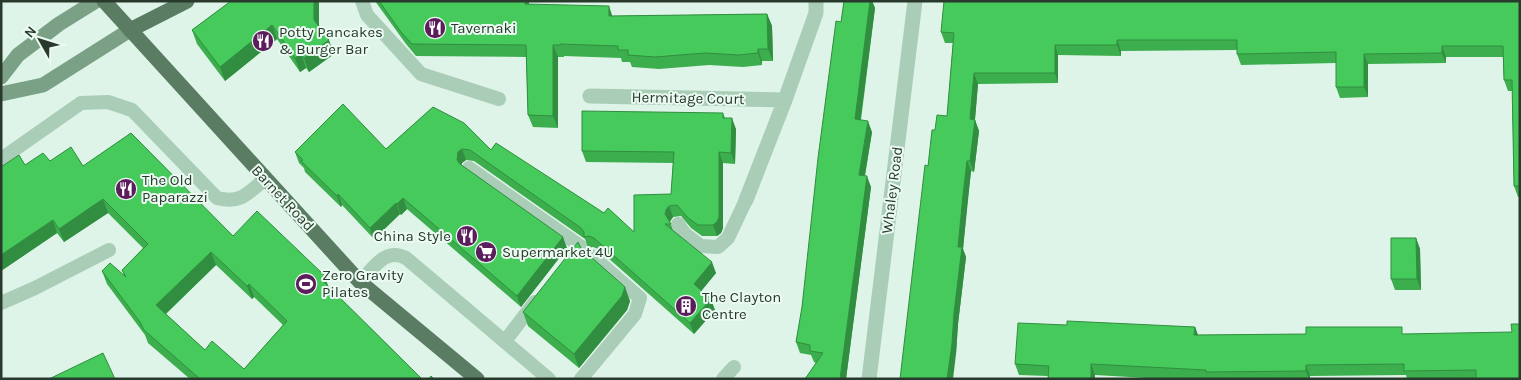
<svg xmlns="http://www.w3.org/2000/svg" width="1521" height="380" viewBox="0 0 1521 380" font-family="Karla,sans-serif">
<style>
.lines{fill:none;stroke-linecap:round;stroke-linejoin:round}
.lane{stroke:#a9cdb7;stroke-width:14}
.street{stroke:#a9cdb7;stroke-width:15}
.secondary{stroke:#7aa185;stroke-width:15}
.primary{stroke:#5a7c63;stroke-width:15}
.wall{fill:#3cae4e;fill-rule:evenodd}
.shaded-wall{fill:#318d40}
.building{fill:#46ca5b;stroke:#318d40;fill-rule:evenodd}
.labels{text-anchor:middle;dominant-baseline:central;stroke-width:4;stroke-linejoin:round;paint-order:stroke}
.poi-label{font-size:15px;fill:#293a2d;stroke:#ebfbf2;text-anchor:start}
.street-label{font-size:15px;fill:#293a2d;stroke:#ebfbf2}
</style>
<rect width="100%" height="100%" fill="#def4e8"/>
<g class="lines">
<path class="lane" d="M362,1L367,15L421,74L499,99
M1,159L81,103L108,102L132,110L217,198C241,204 247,194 265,179
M469,168L580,246L572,256
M678,224L685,234L701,246L718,247L728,238L746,200
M360,282C374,268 385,247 406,258L549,379
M1,303L35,288L109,250
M505,341L535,302
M581,379L635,314L640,298L592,256
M723,379L734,367"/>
<path class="street" d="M590,96L785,100L816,13V1
M746,200L785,100
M869,379L915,1"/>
<path class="secondary" d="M1,77L18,55L59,24L96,1
M1,94L43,85L130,30"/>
<path class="primary" d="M104,1L360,282L477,379
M130,30L187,1"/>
</g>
<path class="wall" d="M231,1L319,27L334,54L309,72L306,68L300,72L277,39L225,81L197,44L192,30Z
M375,1H529V4L612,16L767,14L772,26L773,61H762V65L743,67L709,65L659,69L632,67L630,62H622L621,58L564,56V57H558V128L533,127L528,115L526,57L416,56L406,44Z
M844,1H872L875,8L861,120L872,132L865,176L871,187L846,379H805L816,363L814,362L811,355L800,353L796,342L802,307Z
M1520,1V197H1518L1514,186L1512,91H1508L1504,80L1503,57H1446V63L1368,64V97L1340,98L1336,87V63L1241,65L1237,54V50L1121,51V56L1058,55V83L978,84L975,120L979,131L974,172L971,171L967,206L963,249L966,257L958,324L956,354L928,166L935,130L947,116L953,43H945L941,32Z
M433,107L491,150L604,213L634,232L671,194L673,163L586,162L582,151L723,113L725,118L736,129L735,164L723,163V228L721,233L717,236H702L691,228L681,216L673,217L670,222L673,230L716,273L701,291L715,310L694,334L598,249L593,247L588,248L585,239L474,161L466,160L462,163L461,165L567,248L521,307L407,209L401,215L400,214L374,239L342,205L341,207L305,172L304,168L299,163L295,152L386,149Z
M50,161L83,166L233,236L328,286L422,379H190L148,343L145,335L107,284L102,271L124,275L122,270L143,248L108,213L64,242L57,233L1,271V167L25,165ZM216,265L252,299L254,297L283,325L244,369L205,350L166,314Z
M1416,238L1420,249L1421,290H1395L1391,279Z
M581,248L630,301L627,310L579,368L528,326L523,312Z
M1067,325L1195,327L1198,335L1405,334L1520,379H1407L1406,375L1310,376V379H1164L1095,375V379H1048V376L1019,375L1015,364Z"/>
<path class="shaded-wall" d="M314,1H319V34L314,20Z
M525,1H529V16L525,4Z
M870,1H872L875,8L859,130L855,119Z
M609,6L613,18L609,16Z
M767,14L772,26L773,61L768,49Z
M272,25L277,39L225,81L220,67Z
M329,40L334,54L309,72L304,58Z
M1117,40L1121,51V56L1117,45Z
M553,45L558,57V128L553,116Z
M1055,45L1058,55V83L1055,73Z
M1442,46L1446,57V63L1442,53Z
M758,49L762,61V65L758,53Z
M301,54L306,68L300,72L295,58Z
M1364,54L1368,64V97L1364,87Z
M974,73L978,84L974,130L975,120L979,131L974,172L970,161V119Z
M732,118L736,129L735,164L731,153Z
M868,121L872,132L863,186L859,175Z
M462,149L466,160L462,163L461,171L457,160L458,152Z
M719,152L723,163V228L721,233L717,236L713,225Z
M967,161L971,171L963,249L966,257L958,324L956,354L953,379H947L958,247Z
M867,176L871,187L846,379H840Z
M338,194L342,205L341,207L337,196Z
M403,198L407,209L401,215L397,204Z
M103,199L108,213L64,242L59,229Z
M396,203L400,214L374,239L370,228Z
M669,206L673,217L670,221V224L665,214L666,210Z
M53,220L57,233L1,271V255Z
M563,237L567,248L521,307L517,296Z
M1416,238L1420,249L1421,290L1417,279Z
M211,252L216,265L161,318L156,305Z
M712,262L716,273L698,295L694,284Z
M324,275L329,288L321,279Z
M249,284L254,297L252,299L247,286Z
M625,287L630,301L627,310L579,368L574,354Z
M711,299L715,310L694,334L690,323Z
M1195,327L1199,338L1194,335Z
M1091,364L1095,375V379H1091Z
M1306,365L1310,376V379H1309L1306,371Z"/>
<path class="building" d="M231,1H314V20L329,40L304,58L301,54L295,58L272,25L220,67L192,30Z
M379,1H525V4L609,6V16L767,14L768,49H758V53L739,55L705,53L655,57L628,55V50H618V46L560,44V45H553V116L528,115L526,45L412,44L401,32Z
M844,1H870L855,119L868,121L859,175L867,176L840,379H805L823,353L810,351V345L796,342L802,307L818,158L836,21L841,22Z
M944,1H1520V186H1514L1512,80H1504L1503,46H1442V53L1364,54V87H1336V52L1237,54V40H1117V45H1055V73H974L970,119L975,120L970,161H967L963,195L958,247H962L954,313L952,344L947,379H900L925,165L928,166L932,130H935L937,115L947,116L954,33L941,32Z
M343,104L386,149L433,107L464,123L491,150L496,143L604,213L608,208L634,232V195L671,194L674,152L582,151V111L723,113V118H732L731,153L719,152V217L717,222L713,225H698L687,217L677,205L669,206L666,210L665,214L671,224H665L712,262L694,284L711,299L690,323L594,238L589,236L584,237V232L581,228L470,150L462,149L458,152L457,160L460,164L563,237L517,296L403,198L397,204L396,203L370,228L338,194L337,196L301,161L303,160L295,152Z
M131,133L233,236L257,211L324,275L321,279L422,379H200L144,330L140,322L102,271L110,263L126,277L122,270L148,244L103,199L59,229L53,220L1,255V167L19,155L25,165L43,153L50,161L71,147L83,166ZM211,252L247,286L249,284L287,321L244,369L212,341L205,350L156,305Z
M1391,238H1416L1417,279H1391Z
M578,242L581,248L625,287L622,296L574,354L523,312Z
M1067,321L1195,327L1194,335L1306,334V327H1402V334L1512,332L1511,324H1520V379H1476V370L1404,371V364L1306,365V371L1206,372V370L1091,364V379H1048L1049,366L1015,364L1018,323L1067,325Z
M103,353L115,379H49Z
M431,376L434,379H429Z"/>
<defs>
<g id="restaurant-disc" transform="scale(1.125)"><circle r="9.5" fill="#5c1d5d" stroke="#ebfbf2"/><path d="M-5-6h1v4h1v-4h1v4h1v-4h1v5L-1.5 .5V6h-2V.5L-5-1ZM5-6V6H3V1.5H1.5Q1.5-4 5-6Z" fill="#fff"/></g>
<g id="supermarket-disc" transform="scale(1.125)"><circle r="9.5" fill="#5c1d5d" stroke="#ebfbf2"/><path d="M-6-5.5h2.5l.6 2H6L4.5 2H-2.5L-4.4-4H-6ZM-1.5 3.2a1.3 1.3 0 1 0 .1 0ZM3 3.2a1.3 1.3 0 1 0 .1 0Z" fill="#fff"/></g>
<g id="stadium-disc" transform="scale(1.125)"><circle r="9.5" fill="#5c1d5d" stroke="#ebfbf2"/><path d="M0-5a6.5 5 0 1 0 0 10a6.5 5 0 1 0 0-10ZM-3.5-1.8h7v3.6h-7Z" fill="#fff"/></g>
<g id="building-disc" transform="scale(1.125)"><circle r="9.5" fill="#5c1d5d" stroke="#ebfbf2"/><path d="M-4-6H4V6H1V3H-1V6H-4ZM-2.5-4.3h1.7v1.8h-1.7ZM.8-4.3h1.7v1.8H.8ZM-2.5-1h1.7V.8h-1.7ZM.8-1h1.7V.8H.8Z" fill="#fff"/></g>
</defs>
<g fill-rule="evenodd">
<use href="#restaurant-disc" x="435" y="28"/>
<use href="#restaurant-disc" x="263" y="41"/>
<use href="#restaurant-disc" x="126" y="189"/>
<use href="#restaurant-disc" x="467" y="236"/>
<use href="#supermarket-disc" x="486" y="252"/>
<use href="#stadium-disc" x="306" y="284"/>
<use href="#building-disc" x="686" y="306"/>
</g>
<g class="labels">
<g class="poi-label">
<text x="451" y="28">Tavernaki</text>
<text x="279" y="32">Potty Pancakes<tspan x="279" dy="17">&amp; Burger Bar</tspan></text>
<text x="142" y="180">The Old<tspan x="142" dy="17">Paparazzi</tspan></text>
<text x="451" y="236" text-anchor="end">China Style</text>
<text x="502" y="252">Supermarket 4U</text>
<text x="322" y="275">Zero Gravity<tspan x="322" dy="17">Pilates</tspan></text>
<text x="702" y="297">The Clayton<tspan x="702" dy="17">Centre</tspan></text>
</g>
<g class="street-label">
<text transform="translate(688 98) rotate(1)">Hermitage Court</text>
<text transform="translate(892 190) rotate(-83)">Whaley Road</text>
<text transform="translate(283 198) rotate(47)">Barnet Road</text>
</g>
</g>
<rect width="1521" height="380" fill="none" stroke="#293a2d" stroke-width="5"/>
<g transform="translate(40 40) rotate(309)" stroke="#ebfbf2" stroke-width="4" paint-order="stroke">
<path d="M0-4L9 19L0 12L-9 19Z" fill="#293a2d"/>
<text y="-8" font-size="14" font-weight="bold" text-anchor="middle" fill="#293a2d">N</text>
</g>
</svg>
